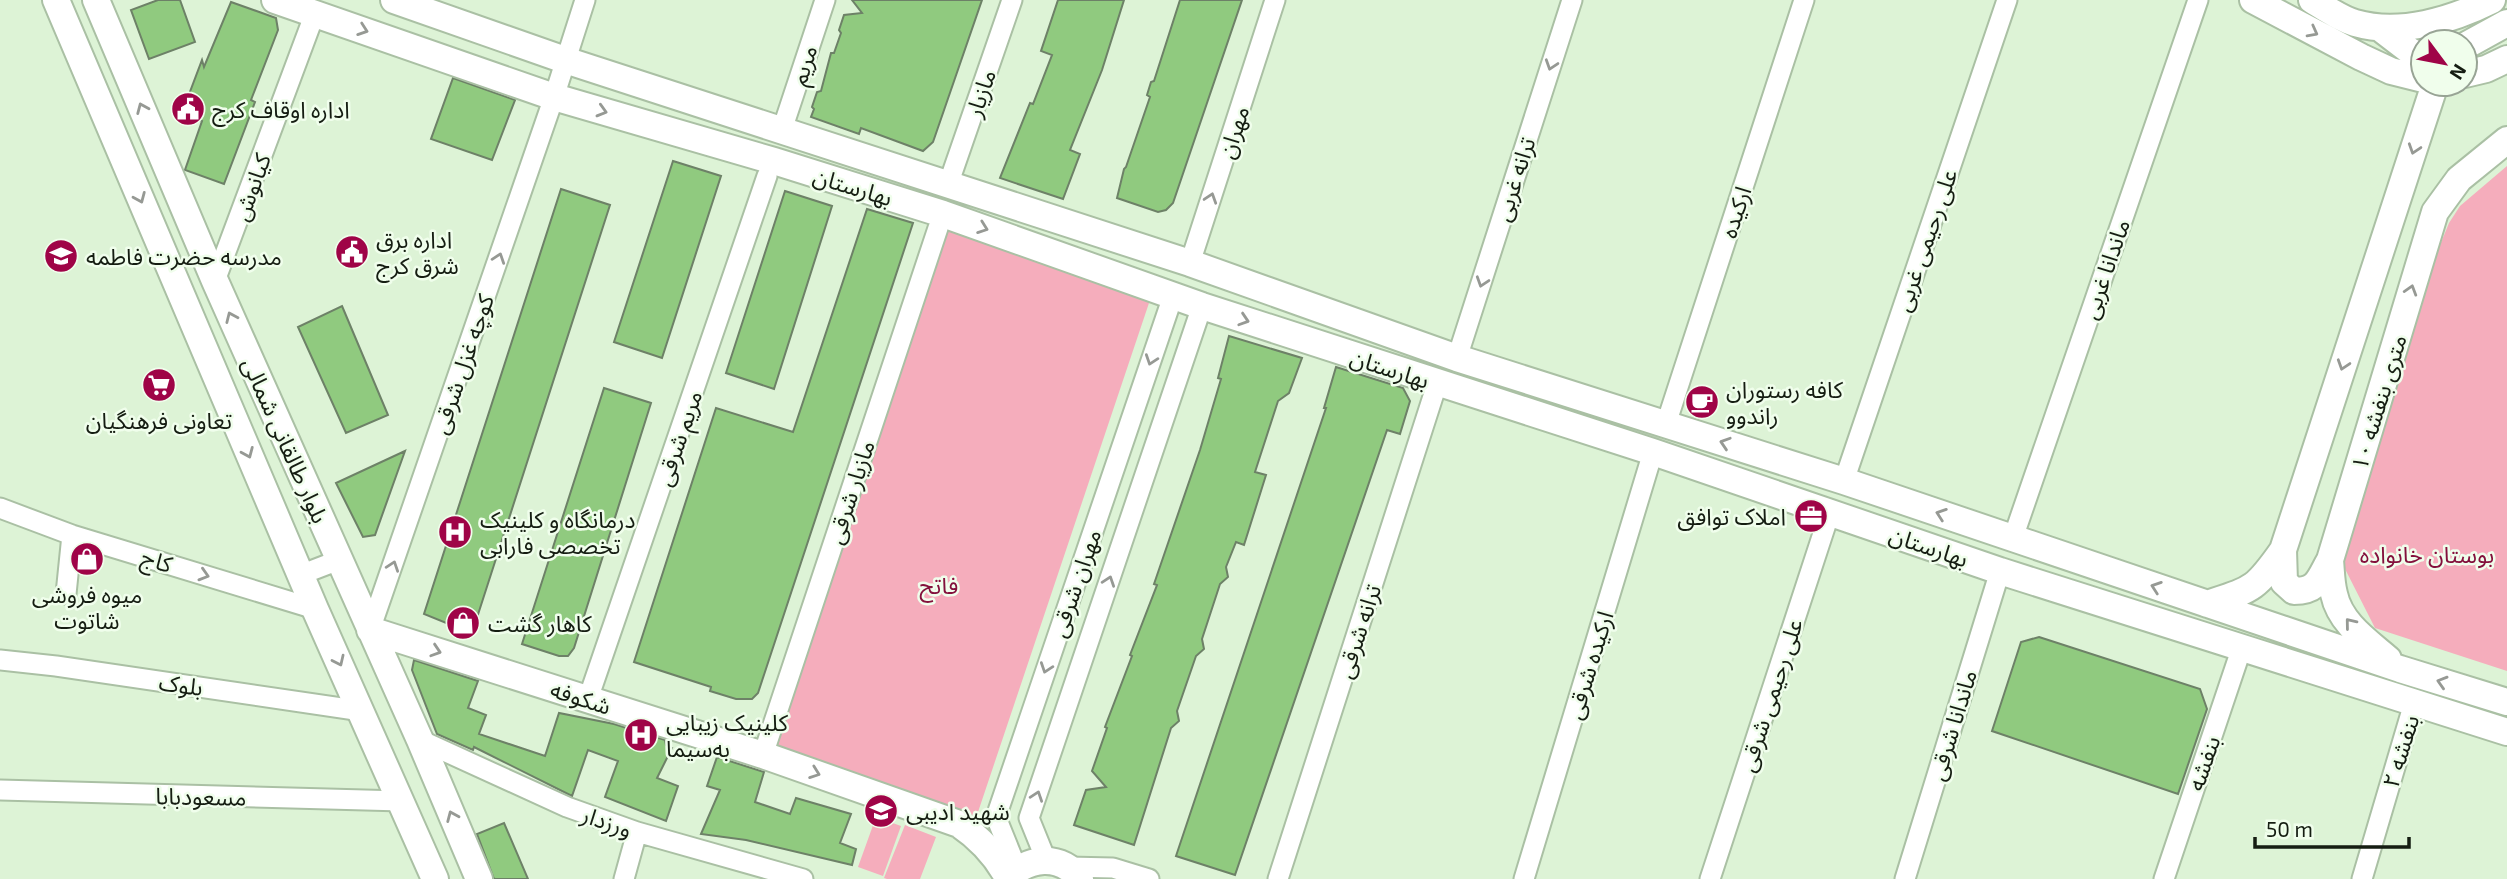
<svg xmlns="http://www.w3.org/2000/svg" width="2507" height="879" viewBox="0 0 2507 879" font-family="'Exo 2','Noto Sans Arabic',sans-serif">
<style>
.green{fill:#f5adbc}
.building{fill:#90ca7f;stroke:#6d8167;stroke-width:2}
.lines{fill:none;stroke-linecap:round;stroke-linejoin:round}
.minor-casing{stroke:#aac0a4;stroke-width:23}
.major-casing{stroke:#aac0a4;stroke-width:30}
.minor{stroke:#fff;stroke-width:19}
.major{stroke:#fff;stroke-width:26}
.oneway{stroke:#969994}
.labels{text-anchor:middle;dominant-baseline:central;stroke-width:5;stroke-linejoin:round;paint-order:stroke}
.street-label{font-size:23px;fill:#151d12;stroke:#f0feec}
.poi-label{font-size:23px;fill:#151d12;stroke:#f0feec;text-anchor:start}
.park-label{font-size:23px;fill:#83103c;stroke:#f0feec}
</style>
<rect width="100%" height="100%" fill="#ddf3d6"/>
<path class="green" d="M2507,166V671L2375,628L2341,561L2429,272L2449,223L2460,206Z
M947,225L1150,300L976,818L767,752Z
M876,817L901,826L883,876L858,867Z
M905,825L936,837L920,879H887L884,878Z"/>
<path class="building" d="M158,0H180L195,42L149,59L131,10Z
M852,0H982L933,142L923,151L861,128L859,134L811,117L814,109L812,107L817,92L821,91L831,53H834L841,33L839,30L844,15L862,13Z
M1058,0H1124L1102,70L1070,150L1080,154L1063,199L1000,178L1030,103L1033,104L1052,55L1041,51Z
M1180,0H1242L1173,203L1166,210L1158,212L1117,198L1124,169L1126,167L1150,97L1147,95L1151,82L1154,81Z
M231,2L276,18L278,30L251,100L255,102L224,184L185,170L202,121L182,113L202,60L204,67Z
M453,78L515,100L492,160L431,139Z
M673,161L721,176L662,358L614,342Z
M561,189L610,205L473,630L461,629L424,614Z
M785,191L832,206L774,389L726,373Z
M867,209L913,223L758,693L752,699H736L710,691L711,687L634,662L716,408L793,432Z
M342,306L388,415L346,433L298,327Z
M1229,336L1302,358L1289,393L1278,401L1255,472L1266,475L1244,545L1236,542L1226,567L1228,577L1220,584L1202,639L1204,649L1196,656L1177,711L1179,721L1171,728L1134,845L1074,825L1086,790L1106,787L1092,771L1107,728L1105,727L1132,656L1130,655L1157,585L1154,584L1200,450L1221,379L1218,378Z
M1336,367L1403,388L1410,401L1400,434L1387,430L1235,875L1176,856L1326,408H1324Z
M604,388L651,403L574,648L568,656H559L522,644Z
M405,451L375,535L363,537L336,483Z
M2039,637L2200,689L2207,709L2178,794L1992,731L2021,642Z
M414,660L478,681L468,708L486,715L479,734L545,756L559,713L614,724L665,740L666,745L672,748L657,778L678,786L666,821L605,797L618,761L588,750L572,796L474,747L473,750L437,734L412,670Z
M717,757L764,772L755,802L790,814L796,798L851,814L840,843L856,849L852,865L746,840L701,834L720,790L707,786Z
M504,823L528,879H494L477,834Z"/>
<g class="lines">
<g class="minor-casing">
<path id="minor" d="M782,130L825,0
M948,185L1012,0
M1190,263L1275,0
M215,281L315,13
M1457,358L1572,0
M1666,424L1804,0
M1844,481L2007,0
M0,508L72,535L315,609
M2013,538L2198,0
M300,575L339,560
M66,594L72,535
M370,630L554,97L585,0
M0,660L56,666L362,711
M588,699L767,176
M420,740L567,807L637,832L803,879
M763,755L938,228
M0,790L402,801
M1046,860L1029,818L1202,306
M1068,867L1113,868L1149,879
M1017,869L996,817L1173,296
M624,879L637,832
M1278,879L1437,384
M1524,879L1653,452
M1710,879L1830,512
M1905,879L2000,571
M2164,879L2242,647
M2362,879L2414,703"/>
</g>
<g class="major-casing">
<path id="major" d="M56,0L315,609L435,879
M96,0L215,281L420,740L479,879
M275,0L554,97L774,161L943,214L1202,306L1653,452L2000,571L2507,732
M394,0L565,60L1190,263L1457,358L1844,481L2400,669L2507,702
M2253,0L2361,57L2391,71L2423,79
M2312,0C2325,8 2341,19 2355,23C2400,36 2452,20 2492,0
M2380,28L2410,51L2423,57
M2465,46L2507,23
M2465,74L2486,69L2507,59
M2283,550L2284,582L2294,591C2318,591 2319,579 2330,560
M2207,604C2253,589 2255,590 2283,550L2435,84
M370,630L763,755L959,824C981,839 996,855 1008,878
M2388,659C2367,641 2340,623 2334,594C2331,583 2331,571 2330,560L2435,212L2459,179L2507,140
M1007,879C1028,857 1060,853 1080,879"/>
</g>
<use href="#minor" class="minor"/>
<use href="#major" class="major"/>
</g>
<defs><path id="oneway-chevron" d="M-2-3.5L2.5 0L-2 3.5" fill="none" stroke-width="1.6" stroke-linecap="round" stroke-linejoin="round" transform="scale(1.75)"/></defs>
<g class="oneway">
<use href="#oneway-chevron" transform="translate(363 30) rotate(19)"/>
<use href="#oneway-chevron" transform="translate(2313 32) rotate(28)"/>
<use href="#oneway-chevron" transform="translate(1551 65) rotate(108)"/>
<use href="#oneway-chevron" transform="translate(142 108) rotate(-113)"/>
<use href="#oneway-chevron" transform="translate(602 111) rotate(16)"/>
<use href="#oneway-chevron" transform="translate(2414 149) rotate(108)"/>
<use href="#oneway-chevron" transform="translate(140 198) rotate(67)"/>
<use href="#oneway-chevron" transform="translate(1211 198) rotate(-72)"/>
<use href="#oneway-chevron" transform="translate(983 228) rotate(20)"/>
<use href="#oneway-chevron" transform="translate(499 258) rotate(-71)"/>
<use href="#oneway-chevron" transform="translate(1482 282) rotate(108)"/>
<use href="#oneway-chevron" transform="translate(2411 290) rotate(-73)"/>
<use href="#oneway-chevron" transform="translate(231 317) rotate(-114)"/>
<use href="#oneway-chevron" transform="translate(1244 320) rotate(18)"/>
<use href="#oneway-chevron" transform="translate(1151 360) rotate(109)"/>
<use href="#oneway-chevron" transform="translate(2343 365) rotate(108)"/>
<use href="#oneway-chevron" transform="translate(1725 443) rotate(-162)"/>
<use href="#oneway-chevron" transform="translate(248 453) rotate(67)"/>
<use href="#oneway-chevron" transform="translate(1941 514) rotate(-161)"/>
<use href="#oneway-chevron" transform="translate(393 566) rotate(-71)"/>
<use href="#oneway-chevron" transform="translate(204 575) rotate(17)"/>
<use href="#oneway-chevron" transform="translate(1109 581) rotate(-71)"/>
<use href="#oneway-chevron" transform="translate(2156 587) rotate(-161)"/>
<use href="#oneway-chevron" transform="translate(2350 623) rotate(-129)"/>
<use href="#oneway-chevron" transform="translate(436 651) rotate(18)"/>
<use href="#oneway-chevron" transform="translate(339 661) rotate(65)"/>
<use href="#oneway-chevron" transform="translate(1046 668) rotate(109)"/>
<use href="#oneway-chevron" transform="translate(2442 682) rotate(-163)"/>
<use href="#oneway-chevron" transform="translate(815 773) rotate(20)"/>
<use href="#oneway-chevron" transform="translate(1037 796) rotate(-71)"/>
<use href="#oneway-chevron" transform="translate(452 816) rotate(-113)"/>
</g>
<defs>
<g id="civic-disc" transform="scale(1.75)"><circle r="9.5" fill="#9f0447" stroke="#f0feec"/><path d="M-.6-6.5H3V-4.5H.6V-3L4-1V1h2V6H-6V1h2V-1L-.6-3ZM-1.2 2.5V6h2.4V2.5Z" fill="#fff"/></g>
<g id="school-disc" transform="scale(1.75)"><circle r="9.5" fill="#9f0447" stroke="#f0feec"/><path d="M0-5L7-2L0 1L-7-2ZM-4 1L0 2.5L4 1V4Q0 6-4 4Z" fill="#fff"/></g>
<g id="supermarket-disc" transform="scale(1.75)"><circle r="9.5" fill="#9f0447" stroke="#f0feec"/><path d="M-6-5.5h2.5l.6 2H6L4.5 2H-2.5L-4.4-4H-6ZM-1.5 3.2a1.3 1.3 0 1 0 .1 0ZM3 3.2a1.3 1.3 0 1 0 .1 0Z" fill="#fff"/></g>
<g id="cafe-disc" transform="scale(1.75)"><circle r="9.5" fill="#9f0447" stroke="#f0feec"/><path d="M-5.5-4.5H6V0H3Q3 3.5 0 3.5H-2.5Q-5.5 3.5-5.5 0ZM3-3.2v2h1.7v-2ZM-6 4.5H4V6H-6Z" fill="#fff"/></g>
<g id="office-disc" transform="scale(1.75)"><circle r="9.5" fill="#9f0447" stroke="#f0feec"/><path d="M-6-3h4V-5.5h4V-3h4V5H-6ZM-1-4.5V-3h2v-1.5ZM-6 0V1H6V0Z" fill="#fff"/></g>
<g id="hospital-disc" transform="scale(1.75)"><circle r="9.5" fill="#9f0447" stroke="#f0feec"/><path d="M-5-5h3v3.5h4V-5h3V5h-3V1.5h-4V5h-3Z" fill="#fff"/></g>
<g id="shop-disc" transform="scale(1.75)"><circle r="9.5" fill="#9f0447" stroke="#f0feec"/><path d="M-5-2.5h2.3a2.7 3.5 0 0 1 5.4 0H5L5.5 6h-11ZM-1.5-2.5h3a1.5 2.3 0 0 0-3 0Z" fill="#fff"/></g>
</defs>
<g fill-rule="evenodd">
<use href="#civic-disc" x="188" y="109"/>
<use href="#civic-disc" x="352" y="252"/>
<use href="#school-disc" x="61" y="256"/>
<use href="#supermarket-disc" x="159" y="385"/>
<use href="#cafe-disc" x="1702" y="402"/>
<use href="#office-disc" x="1811" y="516"/>
<use href="#hospital-disc" x="455" y="532"/>
<use href="#shop-disc" x="87" y="559"/>
<use href="#shop-disc" x="463" y="623"/>
<use href="#hospital-disc" x="641" y="735"/>
<use href="#school-disc" x="881" y="811"/>
</g>
<g class="labels">
<g class="street-label">
<text transform="translate(803 65) rotate(-72)">مریم</text>
<text transform="translate(980 93) rotate(-71)">مازیار</text>
<text transform="translate(1233 132) rotate(-72)">مهران</text>
<text transform="translate(1514 179) rotate(-72)">ترانه غربی</text>
<text transform="translate(853 186) rotate(17)">بهارستان</text>
<text transform="translate(251 187) rotate(-70)">کیانوش</text>
<text transform="translate(1735 212) rotate(-72)">ارکیده</text>
<text transform="translate(1925 240) rotate(-71)">علی رحیمی غربی</text>
<text transform="translate(2105 269) rotate(-71)">ماندانا غربی</text>
<text transform="translate(462 364) rotate(-71)">کوچه غزل شرقی</text>
<text transform="translate(1390 368) rotate(18)">بهارستان</text>
<text transform="translate(2378 402) rotate(-73)">۱۰ متری بنفشه</text>
<text transform="translate(678 438) rotate(-71)">مریم شرقی</text>
<text transform="translate(286 440) rotate(66)">بلوار طالقانی شمالی</text>
<text transform="translate(850 492) rotate(-72)">مازیار شرقی</text>
<text transform="translate(1929 546) rotate(19)">بهارستان</text>
<text transform="translate(157 560) rotate(17)">کاج</text>
<text transform="translate(1075 583) rotate(-71)">مهران شرقی</text>
<text transform="translate(1358 631) rotate(-72)">ترانه شرقی</text>
<text transform="translate(1589 665) rotate(-73)">ارکیده شرقی</text>
<text transform="translate(181 684) rotate(8)">بلوک</text>
<text transform="translate(1770 695) rotate(-72)">علی رحیمی شرقی</text>
<text transform="translate(581 697) rotate(18)">شکوفه</text>
<text transform="translate(1952 725) rotate(-73)">ماندانا شرقی</text>
<text transform="translate(2400 751) rotate(-73)">بنفشه ۲</text>
<text transform="translate(2203 763) rotate(-71)">بنفشه</text>
<text transform="translate(201 796) rotate(1)">مسعودبابا</text>
<text transform="translate(607 821) rotate(19)">ورزدار</text>
</g>
<g class="poi-label">
<text x="212" y="109">اداره اوقاف کرج</text>
<text x="376" y="239">اداره برق<tspan x="376" dy="26">شرق کرج</tspan></text>
<text x="86" y="256">مدرسه حضرت فاطمه</text>
<text x="1726" y="389">کافه رستوران<tspan x="1726" dy="26">راندوو</tspan></text>
<text x="159" y="420" text-anchor="middle">تعاونی فرهنگیان</text>
<text x="1786" y="516" text-anchor="end">املاک توافق</text>
<text x="480" y="519">درمانگاه و کلینیک<tspan x="480" dy="26">تخصصی فارابی</tspan></text>
<text x="87" y="594" text-anchor="middle">میوه فروشی<tspan x="87" dy="26">شاتوت</tspan></text>
<text x="488" y="623">کاهار گشت</text>
<text x="666" y="722">کلینیک زیبایی<tspan x="666" dy="26">به‌سیما</tspan></text>
<text x="906" y="811">شهید ادیبی</text>
</g>
<g class="park-label">
<text x="2427" y="554">بوستان خانواده</text>
<text x="939" y="585">فاتح</text>
</g>
</g>
<g transform="translate(2444 63) rotate(122)"><circle r="33" fill="#f0feec" stroke="#98a495" stroke-width="2"/>
<path d="M0-5L12 26L0 18L-12 26Z" fill="#9f0447"/>
<text y="-10" font-size="19" font-weight="bold" text-anchor="middle" fill="#151d12">N</text>
</g>
<path d="M2255 837v10h154v-10" fill="none" stroke="#151d12" stroke-width="3.5"/>
<text x="2266" y="837" font-size="21" fill="#151d12" stroke="#f0feec" stroke-width="5" paint-order="stroke">50 m</text>
</svg>
